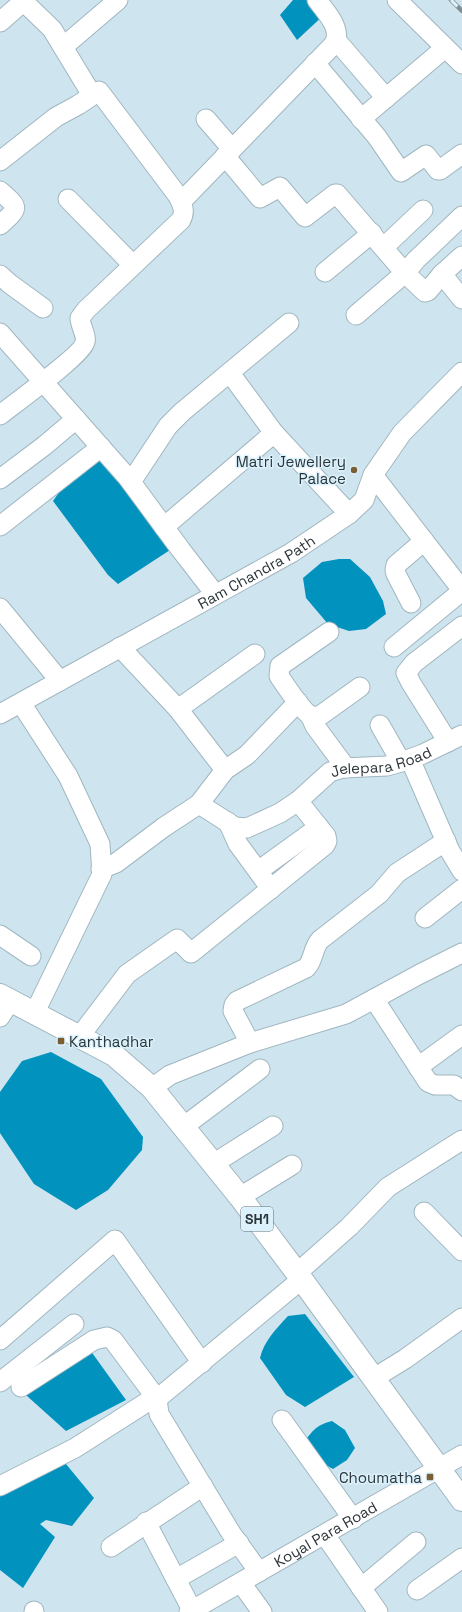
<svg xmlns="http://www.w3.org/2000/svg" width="462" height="1612" viewBox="0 0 462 1612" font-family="'Space Grotesk',sans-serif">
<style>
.water{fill:#0192be}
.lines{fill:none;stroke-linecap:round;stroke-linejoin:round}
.minor-casing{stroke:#a0b6c0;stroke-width:21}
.major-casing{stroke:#a0b6c0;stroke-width:24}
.minor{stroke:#fff;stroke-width:19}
.major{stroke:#fff;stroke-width:22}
.rail-casing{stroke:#7f8f96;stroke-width:4.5}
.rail{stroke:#dbf2fd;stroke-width:3;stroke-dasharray:9;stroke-linecap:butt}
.poi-dot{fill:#7b5f32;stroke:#dbf2fd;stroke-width:1.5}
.labels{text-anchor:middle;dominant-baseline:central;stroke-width:3;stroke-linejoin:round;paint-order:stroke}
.shield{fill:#dbf2fd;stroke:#606e74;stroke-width:1}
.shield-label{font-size:14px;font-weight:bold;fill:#2c3539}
.poi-label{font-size:15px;fill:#2c3539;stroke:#dbf2fd;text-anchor:end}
.street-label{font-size:15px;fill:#2c3539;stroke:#dbf2fd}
</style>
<rect width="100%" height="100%" fill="#cee4ef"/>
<path class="water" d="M293,0H314L326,13L297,40L280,15Z
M97,455L127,484L170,550L118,584L108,575L53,501L60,491Z
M339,559H350L370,577L383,601L386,614L366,629L349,631L328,624L306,598L303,578L322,562Z
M51,1052L101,1079L143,1137L142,1150L108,1190L76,1210L34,1184L0,1133V1092L22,1061Z
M305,1314L354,1377L305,1407L286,1395L260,1358C264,1341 276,1329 288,1316Z
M85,1343L126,1400L66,1431L17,1387Z
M332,1421L345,1430L355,1448L347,1460L333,1469L314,1459L305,1441C314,1429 317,1425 332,1421Z
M50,1458L66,1464L94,1498L72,1526L46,1520L40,1524L55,1537L23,1588L0,1570V1489Z"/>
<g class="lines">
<g class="minor-casing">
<g id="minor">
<path d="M397,0L462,64"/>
<path d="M24,2L52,29L92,95"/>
<path d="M0,22L25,0"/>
<path d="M336,40L386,98"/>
<path d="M63,47L118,0"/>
<path d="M315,63L377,137L401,172L426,155L438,170H440L462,154"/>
<path d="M206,119L232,149"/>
<path d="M361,119L445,48"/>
<path d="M225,156L260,198L280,187L305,217L335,194H337L405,273L425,292L428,291L442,274L462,256"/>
<path d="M0,161L56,117L78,105L99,91L178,196C182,204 186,211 181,220L86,310L80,318C80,325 87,336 85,342C83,354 14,404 0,415"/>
<path d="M0,191C19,208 20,207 0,225"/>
<path d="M68,199L133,265"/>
<path d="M181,202L334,44C343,29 325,11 317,0"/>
<path d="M384,247L423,210"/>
<path d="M325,272L372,233"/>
<path d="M442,274L462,299"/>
<path d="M0,275L10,284L43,308"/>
<path d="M356,315L405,273L416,260L462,216"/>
<path d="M0,333L128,478L181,550L215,594"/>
<path d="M230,373L274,433L349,514"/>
<path d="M373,475L462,590"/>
<path d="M0,479L44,446L76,419"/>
<path d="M131,482L168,426L182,412L289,323"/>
<path d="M0,526L101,447"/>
<path d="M164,527L274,433"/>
<path d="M411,603L396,574L395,570L396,565L424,541"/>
<path d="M0,608L60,681"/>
<path d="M329,632L280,666L279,676C285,685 303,712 311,716C314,717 317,716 321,715L360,687"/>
<path d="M120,647L178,709L225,770"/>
<path d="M394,647L462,591"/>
<path d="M21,703L68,776L100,844L102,874L35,1012"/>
<path d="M178,709L255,654"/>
<path id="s1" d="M0,714L291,553L349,514L364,500L373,475L402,433L462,372"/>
<path d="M310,715L315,726L346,768"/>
<path d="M380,725L401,762"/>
<path d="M448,742L411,683L406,673L414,663L462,626"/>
<path d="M410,759L450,851L462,871"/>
<path d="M199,804L225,770L247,755L298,702"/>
<path d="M228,822L238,844L271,889"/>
<path id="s2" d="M101,869L116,863L164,827L199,804L235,827L247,828L280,813L298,801L330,772L343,768L387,766L401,762L423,754L462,735"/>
<path d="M258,871L319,827"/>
<path d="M425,918L462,889"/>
<path d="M0,935L31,956"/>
<path d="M374,999L428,1082L435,1085H454L462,1091"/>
<path d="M0,1017L10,1001"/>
<path d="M80,1036L127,974L177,939L191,953L325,845L327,841L326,836L298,801"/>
<path d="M250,1043L233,1011L234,1005L237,1001L306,968C314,961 312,949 320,940L379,894L397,873L446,841"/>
<path d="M418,1067L462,1035"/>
<path d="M152,1088L170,1075L250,1043L346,1014L420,974L462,953"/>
<path d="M183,1127L260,1069"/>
<path d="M213,1164L273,1126"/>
<path d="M240,1197L292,1165"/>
<path d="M424,1212L462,1251"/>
<path d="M297,1273L349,1227L388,1187L462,1140"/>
<path d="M0,1340L115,1240L202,1363"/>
<path d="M374,1378L405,1359L462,1318"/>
<path d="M0,1382L74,1324"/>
<path d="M21,1387L94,1340L107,1337L113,1340L157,1399L159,1414L231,1533L259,1572"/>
<path d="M157,1399L302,1279"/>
<path d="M282,1420L353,1519"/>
<path d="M0,1486L75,1448L155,1397"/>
<path d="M146,1522L192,1610"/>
<path d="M325,1535L378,1612"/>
<path d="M111,1547L203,1486"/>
<path d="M176,1579L239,1543"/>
<path d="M241,1583L262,1612"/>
<path d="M361,1588L416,1542"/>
<path d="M417,1590L462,1558"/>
<path d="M34,1611V1612"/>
<path id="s3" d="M189,1612L462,1455"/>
</g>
</g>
<g class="major-casing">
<path id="major" d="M0,995L114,1055L152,1088L240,1197L297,1273L462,1500"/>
</g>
<use href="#minor" class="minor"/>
<use href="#major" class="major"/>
<g class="rail-casing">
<path id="rail" d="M451,0L462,11"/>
</g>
<use href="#rail" class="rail"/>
</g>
<g class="poi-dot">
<circle cx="354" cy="470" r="4"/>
<rect x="57" y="1037" width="8" height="8" rx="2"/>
<rect x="426" y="1473" width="8" height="8" rx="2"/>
</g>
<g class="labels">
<rect class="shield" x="241" y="1207" width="32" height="24" rx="3"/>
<g class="shield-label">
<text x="257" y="1219">SH1</text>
</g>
<g class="poi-label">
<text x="346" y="461">Matri Jewellery<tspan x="346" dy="17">Palace</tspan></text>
<text x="69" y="1041" text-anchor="start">Kanthadhar</text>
<text x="422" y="1477">Choumatha</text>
</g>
<g class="street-label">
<text stroke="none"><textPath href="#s1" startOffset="293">Ram Chandra Path</textPath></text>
<text stroke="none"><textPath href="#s2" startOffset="326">Jelepara Road</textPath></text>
<text stroke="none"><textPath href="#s3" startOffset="157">Koyal Para Road</textPath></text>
</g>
</g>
</svg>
